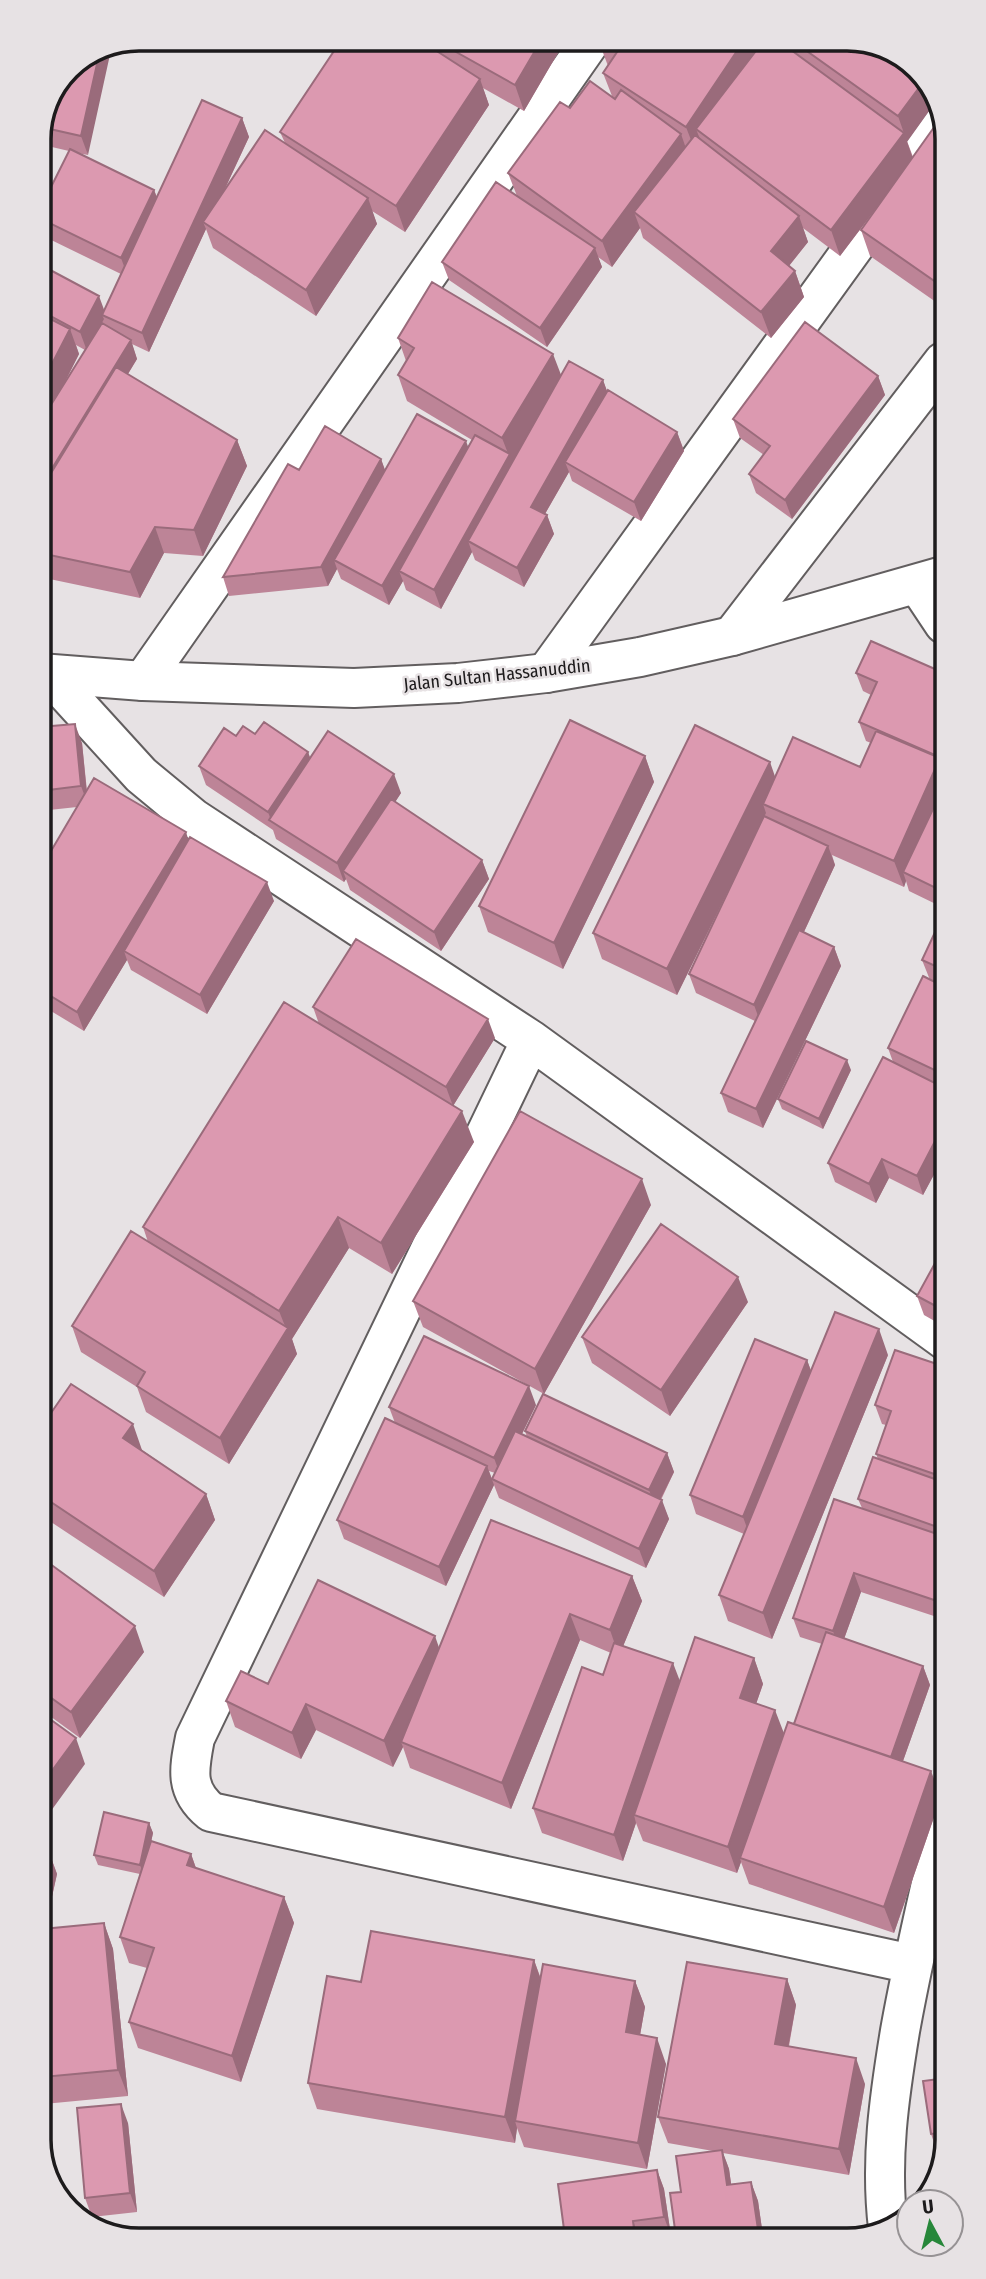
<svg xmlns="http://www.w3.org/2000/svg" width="986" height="2279" viewBox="0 0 986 2279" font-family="'Fira Sans Condensed',sans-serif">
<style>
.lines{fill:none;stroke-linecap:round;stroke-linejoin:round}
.street-casing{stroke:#625e5f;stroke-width:42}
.primary-casing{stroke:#625e5f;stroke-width:42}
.street{stroke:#fff;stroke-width:38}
.primary{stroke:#fff;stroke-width:38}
.wall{fill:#bd8497;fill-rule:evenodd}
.shaded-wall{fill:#9a6b7b}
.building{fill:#dc99b0;stroke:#9a6b7b;stroke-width:2}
.labels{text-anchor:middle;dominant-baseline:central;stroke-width:5;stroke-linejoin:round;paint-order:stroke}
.street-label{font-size:18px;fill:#1d1b1c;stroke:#e7e2e4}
.rim{fill:none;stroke:#1d1b1c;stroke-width:3.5}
</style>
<rect width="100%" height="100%" fill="#e7e2e4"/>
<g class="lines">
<g class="street-casing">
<path id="street" d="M918,585L944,624
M732,636L943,362
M546,673L942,125
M49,674L141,775L193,818L531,1040L945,1340
M143,681L592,39
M531,1040L195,1738C189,1769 184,1790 211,1812L912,1964
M888,2228C880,2160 889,2098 900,2031C913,1958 930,1887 947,1815"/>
</g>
<g class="primary-casing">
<path id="primary" d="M40,673L143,681L354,688L458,683L546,673L640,657L732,636L943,576"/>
</g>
<use href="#street" class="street"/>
<use href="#primary" class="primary"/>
</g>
<path class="wall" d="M342,39H566L524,111L483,88L489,105L405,232L372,211L377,224L316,316L213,248L206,229L149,352L132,344L137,359L128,374L237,440L247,466L203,556L164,553L140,598L40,577L39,264L104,311L121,274L43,236L39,224V211L69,151L39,144V133L68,68L88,155L77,153L154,190L157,197L242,118L249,137L223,193L285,143L280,132ZM76,345L85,350L66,380L79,354Z
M780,39H790L908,60L907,142V141L913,157L942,116L943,307L870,256L861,230L875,210L840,256L803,228L808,242L789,266L795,271L804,297L771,338L643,238L640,228L612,267L598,257L602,267L547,347L449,280L442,262L517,196L508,173L570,108L612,96L603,73L608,66L599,42H781Z
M398,338L561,376L603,380L607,392L677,432L684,451L641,521L572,481L569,472L545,514L547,515L554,534L524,587L475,560L472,552L441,609L406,590L403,581L389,605L341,579L337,569L328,586L229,596L223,577L299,470L381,459L385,471L468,447L472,440L407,401L398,375L406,361Z
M878,376L885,395L792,519L756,493L749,474L764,455L740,438L733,419Z
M856,673H944V908L909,891L906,881L904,887L832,855L835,865L804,932L834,947L841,966L763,1128L728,1112L721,1093L755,1021L696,993L689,974L738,871L677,995L602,959L593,933L775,777L860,767L871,743L866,741L859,722L871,695L863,691Z
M40,727L82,743L87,791L188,840L274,901L207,1014L131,970L127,960L84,1031L41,1005V868L77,807L40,811Z
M255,734L308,752L310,758L401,793L395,802L482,860L489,879L441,951L350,890L346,879L344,882L276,839L273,830L206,785L199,766L236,736Z
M645,756L654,782L563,969L488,932L479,906Z
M944,913L945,1154L923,1195L889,1178L876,1203L835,1182L828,1163L893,1062L888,1048L930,980L922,960Z
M313,1007L495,1038L453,1106L474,1142L392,1274L349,1248L292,1339L297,1354L229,1464L146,1412L137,1387L81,1352L72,1326L148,1242L143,1227L319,1024Z
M851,1070L823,1129L782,1109L778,1099Z
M651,1205L544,1394L423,1327L413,1301Z
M945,1245V1327L924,1315L917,1296Z
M748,1302L670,1416L592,1363L582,1337Z
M888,1355L772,1639L728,1621L719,1595L744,1534L696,1514L690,1495L807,1360L811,1371Z
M946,1367V1620L861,1592L844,1639L923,1666L930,1685L903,1761L941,1797L894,1933L749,1884L741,1862L737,1873L643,1841L636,1823L623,1861L542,1833L533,1808L603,1675L611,1653L580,1640L511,1809L410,1768L403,1747L393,1767L316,1730L301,1759L235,1727L226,1701L268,1684L439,1648L632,1576L642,1601L623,1646L680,1682L754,1658L763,1684L756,1704L784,1733L794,1724L822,1644L800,1637L793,1618L862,1508L858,1499L878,1459L876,1454L886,1425L882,1424L875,1405Z
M536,1405L522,1434L527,1437L525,1431L667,1453L674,1472L661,1500L669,1519L646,1568L499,1498L494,1485L446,1586L344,1539L337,1520L395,1423L389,1407ZM489,1471L495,1473L492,1479Z
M42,1426L142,1450L206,1494L215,1520L164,1597L42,1516Z
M42,1558L144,1652L80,1738L43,1711Z
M149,1823L153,1833L151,1842L191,1854L196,1868L284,1897L294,1923L241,2082L138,2048L129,2022L147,1968L129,1963L120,1937L140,1874L98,1865L94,1855Z
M43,1854L50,1855L57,1874L45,1929L104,1923L113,1949L128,2096L44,2104Z
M947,1912V1973L937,1946Z
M534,1960L541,1979L635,1981L645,2007L640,2035L666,2064L647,2169L524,2147L517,2128L515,2143L317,2109L308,2083L361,1982Z
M787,1979L796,2005L789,2046L865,2084L849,2175L723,2153L729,2169L731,2184L751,2182L758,2201L763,2236L676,2237L681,2192L713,2151L668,2143L658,2117Z
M947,2078V2140L940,2160L931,2134Z
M128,2123L137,2212L92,2217L85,2198Z
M657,2170L664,2189L671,2236L664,2237H565Z"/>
<path class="shaded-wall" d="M542,39H566L524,111L515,85Z
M745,39H772L696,129L702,144L696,153L686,127Z
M111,50L88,155L81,136L99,55Z
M480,79L489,105L405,232L396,206Z
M924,81L937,100L907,142L898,116Z
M242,118L249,137L208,225L203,222L206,229L149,352L142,333Z
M904,133L913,159L840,256L831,230Z
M681,134L690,160L634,212L640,228L612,267L602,241Z
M154,190L161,209L128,277L121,258Z
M368,198L377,224L316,316L306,290Z
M799,216L808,242L780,277L771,251Z
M595,248L602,267L547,347L540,328Z
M795,271L804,297L771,338L761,312Z
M99,296L106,315H102L104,319L87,351L80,332Z
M70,329L79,354L39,433V389Z
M131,340L137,359L40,518V488Z
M553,354L563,380L468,541L472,552L441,609L434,590L509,456L502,438Z
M878,376L885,395L792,519L785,500Z
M603,380L610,399L565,462L569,472L538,526L531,507Z
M677,432L684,451L641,521L634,502Z
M237,440L247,466L203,556L194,530Z
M466,441L473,460L399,571L403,581L389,605L382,586Z
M381,459L388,478L334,560L337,569L328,586L321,567Z
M547,515L554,534L524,587L517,568Z
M155,527L164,553L140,598L130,572Z
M75,724L82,743L88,805L81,786Z
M308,752L315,771L271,820L268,812Z
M645,756L654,782L563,969L554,943Z
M940,758L944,769V796L903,872L906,881L904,887L894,861Z
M770,762L779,788L763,804L766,813L677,995L667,969Z
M394,774L401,793L348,875L343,871L346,879L344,882L337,863Z
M186,832L192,851L124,951L127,960L84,1031L77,1012Z
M828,846L835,865L761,1024L754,1005Z
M482,860L489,879L441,951L434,932Z
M267,882L274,901L207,1014L200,995Z
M834,947L841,966L763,1128L756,1109Z
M488,1019L495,1038L453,1106L446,1087Z
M847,1060L851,1070L823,1129L819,1119Z
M462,1111L474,1142L392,1274L381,1243Z
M945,1122V1154L923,1195L917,1176Z
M882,1159L889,1178L876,1203L869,1184Z
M642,1179L651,1205L544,1394L535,1369Z
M338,1217L349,1248L292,1339L297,1354L229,1464L220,1438L287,1331L279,1311Z
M738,1277L748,1302L670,1416L661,1390Z
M879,1329L888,1355L772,1639L763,1613Z
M807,1360L814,1379L750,1536L743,1517Z
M529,1386L536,1405L501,1477L494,1458Z
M133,1424L142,1450L132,1464L123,1438Z
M667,1453L674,1472L656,1508L649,1490Z
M487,1466L494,1485L446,1586L439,1567Z
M206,1494L215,1520L164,1597L154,1571Z
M662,1500L669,1519L646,1568L639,1549Z
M42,1527L47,1540L42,1547Z
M854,1573L861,1592L840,1650L833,1631Z
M632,1576L642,1601L619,1656L610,1630Z
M570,1614L580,1640L511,1809L502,1783Z
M135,1626L144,1652L80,1738L71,1712Z
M435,1636L444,1662L401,1742L403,1747L393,1767L384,1741Z
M754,1658L763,1684L749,1724L740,1698Z
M673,1663L683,1689L634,1815L636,1823L623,1861L614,1835Z
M923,1666L930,1685L898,1775L891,1757Z
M306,1704L316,1730L301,1759L292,1733Z
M775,1710L785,1736L740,1858L741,1862L737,1873L728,1847Z
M76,1738L85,1764L43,1822V1783Z
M931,1771L941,1797L894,1933L884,1907Z
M149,1823L153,1833L144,1875L140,1865Z
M191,1854L200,1880L187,1865Z
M50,1855L57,1874L43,1936V1888Z
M284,1897L294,1923L241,2082L232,2056Z
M104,1923L113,1949L128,2096L118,2070Z
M534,1960L543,1986L515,2121L517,2128L515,2143L505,2117Z
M787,1979L796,2005L784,2070L775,2044Z
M635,1981L645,2007L636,2058L626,2032Z
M657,2038L666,2064L647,2169L638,2143Z
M856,2058L865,2084L849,2175L839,2149Z
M121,2104L128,2123L137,2212L130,2193Z
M722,2150L729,2169L734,2204L727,2185Z
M657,2170L664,2189L671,2236L664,2217Z
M751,2182L758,2201L763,2236H759Z
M633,2221L639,2237H635Z"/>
<path class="building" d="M342,39H418L480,79L396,206L280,132Z
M433,39H542L515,85Z
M602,39H745L686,127L603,73L617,52L599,42Z
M765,39H776L904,133L831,230L696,129Z
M790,39H854L908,60L924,81L898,116Z
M99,55L81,136L41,127L68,68Z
M590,81L615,99L621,90L681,134L602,241L508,173L560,102L570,108Z
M202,100L242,118L142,333L102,315Z
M942,116L943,287L861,230Z
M265,130L368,198L306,290L203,222Z
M695,135L799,216L771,251L795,271L761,312L634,212Z
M70,149L154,190L121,258L39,218V211Z
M496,182L595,248L540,328L442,262Z
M39,264L99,296L80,332L39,310Z
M432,282L553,354L502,438L398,375L414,348L398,338Z
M39,313L70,329L39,389Z
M805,322L878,376L785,500L749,474L770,446L733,419Z
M102,323L131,340L40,488L39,424Z
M569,361L603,380L531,507L547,515L517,568L468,541Z
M116,367L237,440L194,530L155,527L130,572L40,553V491Z
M943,381V404L937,383Z
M608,390L677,432L634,502L565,462Z
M417,414L466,441L382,586L334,560Z
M325,426L381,459L321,567L223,577L288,464L299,470Z
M475,435L510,454L434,590L399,571Z
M871,641L944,673V759L859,722L877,682L856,673Z
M570,720L645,756L554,943L479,906Z
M264,722L308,752L268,812L199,766L224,728L236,736L243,726L255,734Z
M75,724L81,786L40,791V727Z
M695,725L770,762L667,969L593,933Z
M328,731L394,774L337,863L269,820Z
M876,731L940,758L894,861L763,804L793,737L860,767Z
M94,778L186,832L77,1012L41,990V868Z
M944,786V892L903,872Z
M391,799L482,860L434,932L343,871Z
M764,816L828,846L754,1005L689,974Z
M190,837L267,882L200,995L124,951Z
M944,913V970L922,960Z
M799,930L834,947L756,1109L721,1093Z
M356,939L488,1019L446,1087L313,1007Z
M923,976L945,987V1075L888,1048Z
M284,1002L462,1111L381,1243L338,1217L279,1311L143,1227Z
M806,1041L847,1060L819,1119L778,1099Z
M883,1057L945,1088V1122L917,1176L882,1159L869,1184L828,1163Z
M520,1111L642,1179L535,1369L413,1301Z
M661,1224L738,1277L661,1390L582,1337Z
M131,1231L288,1328L220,1438L137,1386L145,1372L72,1326Z
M945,1245V1311L917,1296Z
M835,1312L879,1329L763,1613L719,1595Z
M424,1336L529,1386L494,1458L389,1407Z
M755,1339L807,1360L743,1517L690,1495Z
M895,1350L946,1367V1478L876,1454L891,1411L875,1405Z
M71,1384L133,1424L123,1438L206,1494L154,1571L42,1496V1426Z
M543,1394L667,1453L649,1490L525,1431Z
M385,1418L487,1466L439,1567L337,1520Z
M515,1431L662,1500L639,1549L492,1479Z
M873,1457L946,1483V1530L858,1499Z
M834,1499L946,1537V1604L854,1573L833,1631L793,1618Z
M491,1520L632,1576L610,1630L570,1614L502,1783L401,1742Z
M42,1558L135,1626L71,1712L43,1692Z
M318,1580L435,1636L384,1741L306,1704L292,1733L226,1701L241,1671L268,1684Z
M826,1632L923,1666L891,1757L794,1724Z
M695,1637L754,1658L740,1698L775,1710L728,1847L634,1815Z
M614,1643L673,1663L614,1835L533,1808L582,1667L603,1675Z
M43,1714L76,1738L43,1783Z
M788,1722L931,1771L884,1907L740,1858Z
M104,1812L149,1823L140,1865L94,1855Z
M151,1841L191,1854L187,1865L284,1897L232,2056L129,2022L154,1948L120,1937Z
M43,1854L50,1855L43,1888Z
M947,1912V1949L937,1946Z
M104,1923L118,2070L43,2077V1929Z
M371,1931L534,1960L505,2117L308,2083L327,1976L361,1982Z
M687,1962L787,1979L775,2044L856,2058L839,2149L658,2117Z
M543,1964L635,1981L626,2032L657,2038L638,2143L515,2121Z
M947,2078V2132L931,2134L923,2081Z
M121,2104L130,2193L85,2198L77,2108Z
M722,2150L727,2185L751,2182L759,2236L676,2237L670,2193L681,2192L676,2156Z
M657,2170L664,2217L633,2221L635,2237H565L558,2184Z"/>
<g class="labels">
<g class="street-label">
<text transform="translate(497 675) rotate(-6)">Jalan Sultan Hassanuddin</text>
</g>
</g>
<path d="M0 0H986V2279H0ZM139 51H847A88 88 0 0 1 935 139V2140A88 88 0 0 1 847 2228H139A88 88 0 0 1 51 2140V139A88 88 0 0 1 139 51Z" fill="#e7e2e4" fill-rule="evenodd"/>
<path class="rim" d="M139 51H847A88 88 0 0 1 935 139V2140A88 88 0 0 1 847 2228H139A88 88 0 0 1 51 2140V139A88 88 0 0 1 139 51Z"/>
<g transform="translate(930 2223) rotate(353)"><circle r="33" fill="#e7e2e4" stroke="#969294" stroke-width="2"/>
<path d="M0-5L12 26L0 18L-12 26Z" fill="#27873a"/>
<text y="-10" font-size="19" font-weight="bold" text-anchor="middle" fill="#1d1b1c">U</text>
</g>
</svg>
